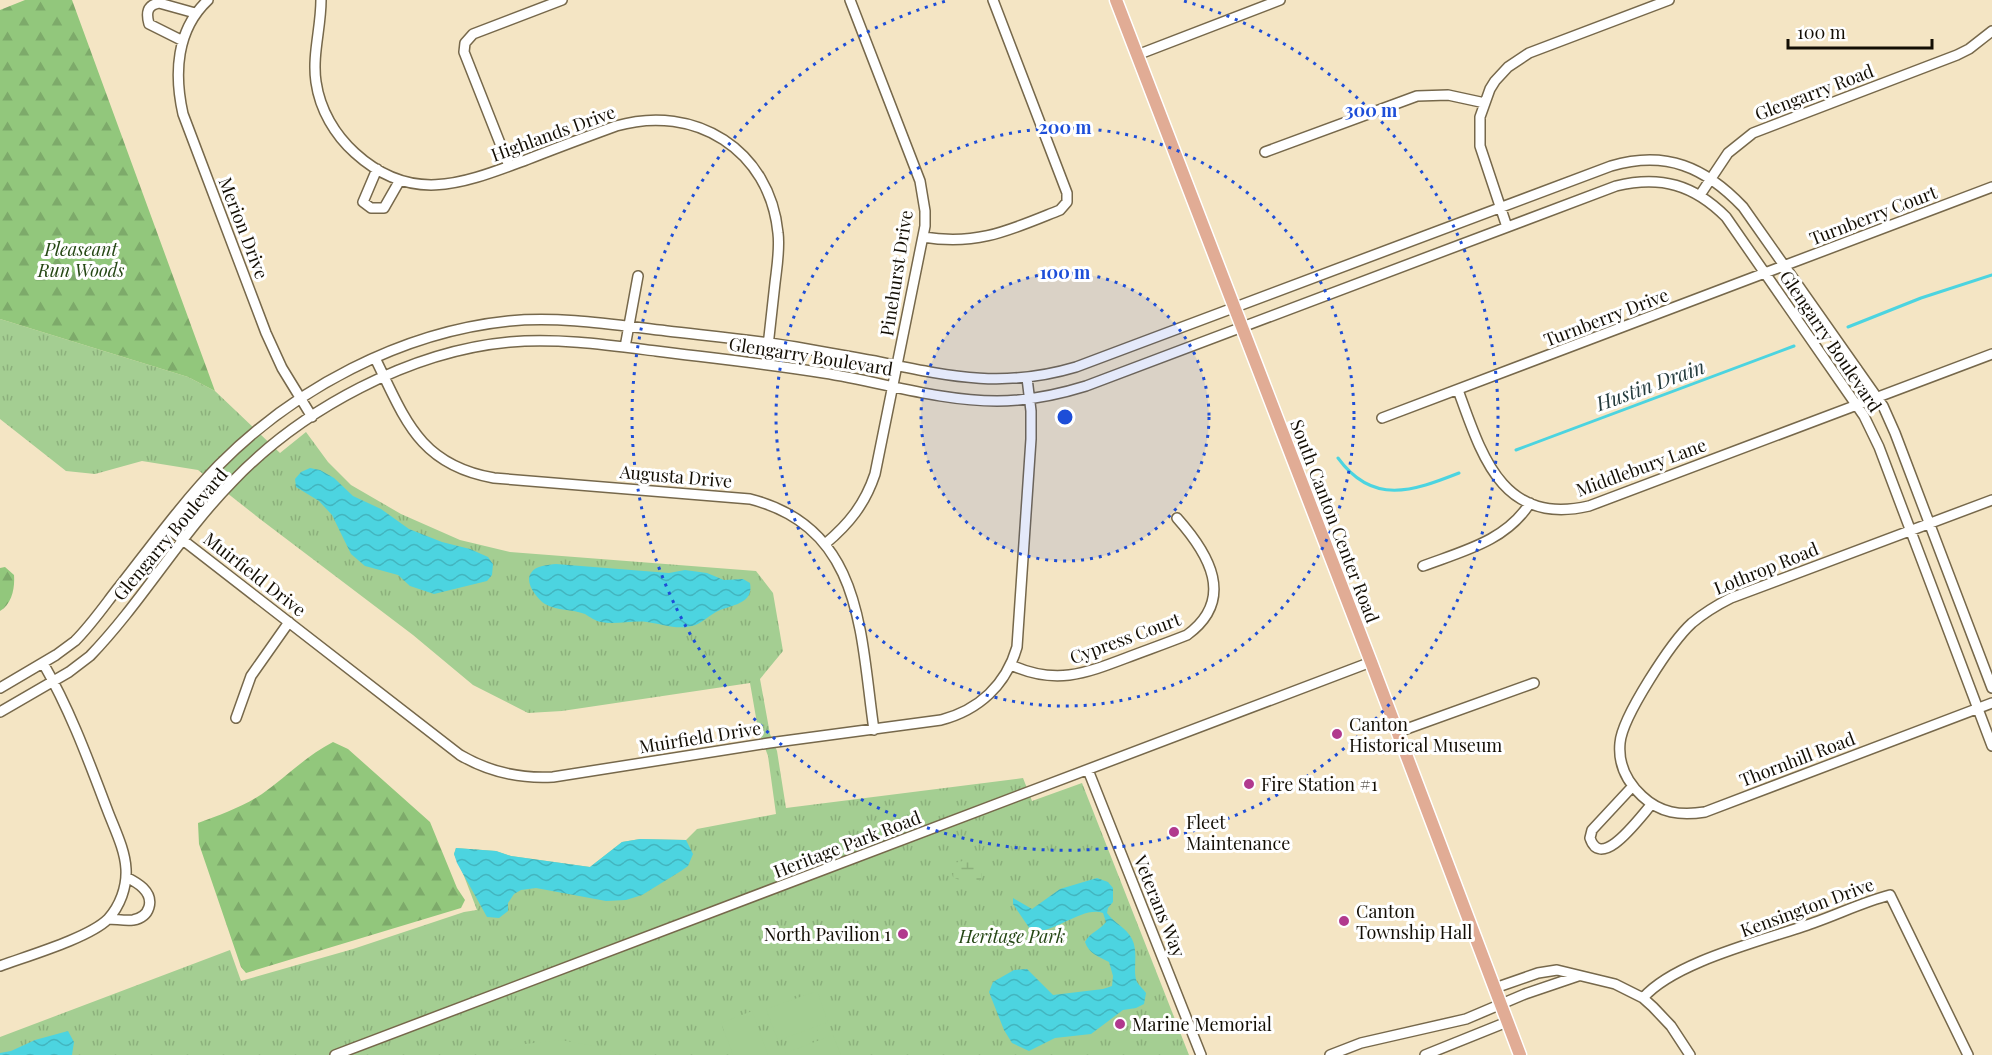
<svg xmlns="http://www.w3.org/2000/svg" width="1992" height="1055" viewBox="0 0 1992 1055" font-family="'Playfair Display',serif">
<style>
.grass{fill:url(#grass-tufts)}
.forest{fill:url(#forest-firs)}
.wetland{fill:url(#wetland-marsh)}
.pitch{fill:#a4ce92}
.water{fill:url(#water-waves)}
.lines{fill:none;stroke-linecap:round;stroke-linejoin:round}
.stream{stroke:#4cd4e0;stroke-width:3}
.minor-casing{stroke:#76684b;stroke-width:12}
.major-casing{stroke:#fff;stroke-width:15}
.minor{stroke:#fff;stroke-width:9}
.major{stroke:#e1ac95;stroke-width:12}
.ring{fill:none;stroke:#1d4ed8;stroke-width:3;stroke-dasharray:3 6}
.poi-dot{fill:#b1398e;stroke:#fff;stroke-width:2}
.labels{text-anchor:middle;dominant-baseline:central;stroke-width:6;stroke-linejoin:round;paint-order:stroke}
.street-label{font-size:18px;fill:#130e04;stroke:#fff}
.park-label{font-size:18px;font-style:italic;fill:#254714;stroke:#fff}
.poi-label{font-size:18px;fill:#130e04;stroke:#fff;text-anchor:start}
.water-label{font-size:20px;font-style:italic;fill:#233a3c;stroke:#fff}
.centre{fill:#1d4ed8;stroke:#fff;stroke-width:3}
.ring-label{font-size:18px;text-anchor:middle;font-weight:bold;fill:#1d4ed8;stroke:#fff;stroke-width:6;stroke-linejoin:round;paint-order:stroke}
</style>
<defs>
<pattern id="grass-tufts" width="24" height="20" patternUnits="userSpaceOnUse" patternTransform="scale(1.5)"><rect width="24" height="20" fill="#a4ce92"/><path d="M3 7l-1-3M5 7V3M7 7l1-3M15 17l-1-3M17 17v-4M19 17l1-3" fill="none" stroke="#8cb07c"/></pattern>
<pattern id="forest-firs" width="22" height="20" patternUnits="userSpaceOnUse" patternTransform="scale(1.5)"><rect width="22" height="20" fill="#92c77c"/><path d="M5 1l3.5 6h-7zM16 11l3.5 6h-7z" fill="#7daa6a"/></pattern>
<pattern id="wetland-marsh" width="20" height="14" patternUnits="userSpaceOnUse" patternTransform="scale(1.5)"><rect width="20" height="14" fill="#a4ce92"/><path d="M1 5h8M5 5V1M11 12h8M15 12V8" fill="none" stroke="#8cb07c"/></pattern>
<pattern id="water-waves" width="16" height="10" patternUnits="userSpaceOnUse" patternTransform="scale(1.5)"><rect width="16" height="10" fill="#4cd4e0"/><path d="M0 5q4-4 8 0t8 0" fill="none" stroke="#42b5bf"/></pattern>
</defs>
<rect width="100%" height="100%" fill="#f4e5c4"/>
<path class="grass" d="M0,319L188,377L215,391L280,453L306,432L328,462L351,485L401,514L460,540L510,552L756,571L773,593L783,651L760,679L770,734L777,751L786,808L1023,778L1032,801L1082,783L1189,1055H0V1037L230,950L241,981L353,949L464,912L477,910L464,876L454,854L456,848L496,851L511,856L590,867L622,842L640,839L686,840L697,829L776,814L768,756L758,729L750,683L562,711L528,713L473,685L413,635L260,519L198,470L142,461L95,474L66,471L0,419Z"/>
<path class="forest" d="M25,0H72L215,391L188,377L0,319V10Z
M5,567L14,575C15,588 12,604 0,611V568Z
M333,742L348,749L430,822L457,888L465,900L461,908L246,973L241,967L199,844L198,823C220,815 242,807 262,794C286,777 306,756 333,742Z"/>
<path class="wetland" d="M967,860L979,865L982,875L981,880C969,884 963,883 953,877L950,868L954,863Z"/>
<path class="pitch" d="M817,991L828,1022L778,1041L766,1009Z
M752,1011L768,1055H733L721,1023Z
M833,1035L841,1055H783V1054Z
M561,1040L601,1047L622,1055H504L503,1053L525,1044Z"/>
<path class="water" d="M310,468L320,470L334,478L353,496L381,509L409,529L442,542L470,549L488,557L493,564L492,575L487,581L434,594L410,586L398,575L365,566L351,554L332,515L319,501L296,487L295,479L301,472Z
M556,564L669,573L685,570L707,573L724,580L743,579L750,583C754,603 733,605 720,610C710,614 702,624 692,626C676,630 662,624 647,622C632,620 616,625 601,622C595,621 590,617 585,614C572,609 557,611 545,604C537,599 524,582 531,573C536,565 548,565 556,564Z
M640,839L686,840L693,854L688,866L681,871L642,895L626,900L606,901L536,888L521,890L514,894L508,903V911L499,918L487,917L457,863L454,854L456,848L496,851L511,856L590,867L622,842Z
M1097,878L1108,882L1113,888V902L1108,908L1107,913C1115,924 1126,927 1132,939C1139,953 1132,971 1137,982C1139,985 1143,989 1146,993L1144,1004L1136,1008L1123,1010L1091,1034L1055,1038L1029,1051L1012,1043L1004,1030L989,992L993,982L1014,970L1027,969L1053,995L1103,989L1112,986L1113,976L1109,962C1098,956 1089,954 1085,942C1090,932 1099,931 1106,922L1103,913C1083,906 1055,933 1032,932L1013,904V898L1032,909L1060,889Z
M68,1031L74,1042L72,1055H0V1053L11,1051L35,1040Z"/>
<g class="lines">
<path class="stream" d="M1848,327L1921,298L1992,275
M1516,450L1794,346
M1338,458C1373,506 1413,491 1459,473"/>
<g class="minor-casing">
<path id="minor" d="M208,0C176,30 174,74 183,114L266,333L282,368L312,417
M321,0C321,28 312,55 316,82C320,110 335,135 355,153C412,205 464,183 526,160C556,148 586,137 616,126C695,103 770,150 778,233C780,249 777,266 775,283C772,310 769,337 766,364
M183,41L149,24C146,13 147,5 159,3L195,13
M1137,55L1280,0
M1265,152L1417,96L1448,95L1485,103
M509,166L464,52L465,43L473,34L562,0
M377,169L363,202L371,208H384L400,180
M1700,195L1728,153L1753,133L1957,55L1969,49L1992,31
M1507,227L1480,146V117L1490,89L1495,81L1508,67L1529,53L1669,0
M923,237C978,246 1010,230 1060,210L1067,202V193L993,0
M625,347L638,276
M375,358C405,419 419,465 494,478L750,499C864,528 860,635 874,730
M1458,390C1482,456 1502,526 1589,506L1992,354
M1382,418L1992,187
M1992,500L1731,598C1717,605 1704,613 1692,623C1672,641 1622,717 1620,743C1618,764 1627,782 1642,796C1660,813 1680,816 1705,812L1992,703
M166,527L460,755C489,772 518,779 553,777L769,743L941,720C979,710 1006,685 1017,647L1031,439V411L1027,378
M825,544C849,524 865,504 875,474L925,226V211L920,181L850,0
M1423,566C1463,551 1506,541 1530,503
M1011,665C1055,685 1084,674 1126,658C1147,650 1167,643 1187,635C1236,599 1209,554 1177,518
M0,688L56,655L75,641C90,626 102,609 115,592C149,549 181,504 219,465C294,389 401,332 509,321C561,316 615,325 667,331C710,336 754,340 796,347C823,352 849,356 875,361C948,376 1002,389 1076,367L1611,166C1666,150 1705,167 1743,207L1883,406L1895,433L1992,688
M0,712L69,672L90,656C142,602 180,535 233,481C302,409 410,351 510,342C559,338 608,345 656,351C712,358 769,364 824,373C882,382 939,401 997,401C1027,401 1057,395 1086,386L1616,186C1661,175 1694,185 1726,217L1864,416L1879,447L1992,746
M236,718L251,676L289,622
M1398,732L1534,683
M1088,770L1201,1055
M1632,787L1592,830L1590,838C1601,872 1640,817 1651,805
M108,919C116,919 125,921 133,920C150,917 155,900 143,888C138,883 132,880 126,877
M0,966C27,956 89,938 108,919C120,906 127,887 126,869C125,849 114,828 107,809C88,759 70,710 43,663
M1495,988L1538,973L1557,970L1615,984L1643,998L1653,1007L1671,1026L1690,1055
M1643,998C1675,961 1766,940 1813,923C1839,914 1863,902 1890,895L1968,1055
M335,1055L1371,662
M1330,1055L1361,1043L1466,1019L1525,994L1578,976
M1425,1055L1507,1022"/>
</g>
<g class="major-casing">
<path id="major" d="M1116,0L1371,662L1520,1055"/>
</g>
<use href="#minor" class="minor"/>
<use href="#major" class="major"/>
</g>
<circle cx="1065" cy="417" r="144" fill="#1d4ed8" fill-opacity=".12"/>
<g class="ring">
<circle cx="1065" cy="417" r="144"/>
<circle cx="1065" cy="417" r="289"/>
<path d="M1184 1A433 433 0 1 1 946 1"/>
</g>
<g class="poi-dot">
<circle cx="1337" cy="734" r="6"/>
<circle cx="1249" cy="784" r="6"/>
<circle cx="1174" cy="832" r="6"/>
<circle cx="1344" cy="921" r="6"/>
<circle cx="903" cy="934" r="6"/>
<circle cx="1120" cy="1024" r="6"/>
</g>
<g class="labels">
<g class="street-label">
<text transform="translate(1814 92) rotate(-21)">Glengarry Road</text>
<text transform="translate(553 133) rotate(-20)">Highlands Drive</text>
<text transform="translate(1873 215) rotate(-21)">Turnberry Court</text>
<text transform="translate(244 228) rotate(69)">Merion Drive</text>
<text transform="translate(896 273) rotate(-81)">Pinehurst Drive</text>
<text transform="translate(1606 317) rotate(-21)">Turnberry Drive</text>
<text transform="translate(1831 341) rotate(56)">Glengarry Boulevard</text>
<text transform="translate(811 356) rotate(9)">Glengarry Boulevard</text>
<text transform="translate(1641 467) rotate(-20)">Middlebury Lane</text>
<text transform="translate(676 476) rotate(5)">Augusta Drive</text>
<text transform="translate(1335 521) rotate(69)">South Canton Center Road</text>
<text transform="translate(170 534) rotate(-50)">Glengarry Boulevard</text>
<text transform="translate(1766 568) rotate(-22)">Lothrop Road</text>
<text transform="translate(255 574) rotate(38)">Muirfield Drive</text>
<text transform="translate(1125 638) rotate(-20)">Cypress Court</text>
<text transform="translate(700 737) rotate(-9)">Muirfield Drive</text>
<text transform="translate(1797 759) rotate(-21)">Thornhill Road</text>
<text transform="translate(847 844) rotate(-21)">Heritage Park Road</text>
<text transform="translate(1160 906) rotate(68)">Veterans Way</text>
<text transform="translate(1807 907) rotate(-20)">Kensington Drive</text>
</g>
<g class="park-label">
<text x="81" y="249">Pleaseant<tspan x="81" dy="21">Run Woods</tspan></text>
<text x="1012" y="936">Heritage Park</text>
</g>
<g class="poi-label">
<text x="1349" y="724">Canton<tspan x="1349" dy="21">Historical Museum</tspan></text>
<text x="1261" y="784">Fire Station #1</text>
<text x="1186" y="822">Fleet<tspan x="1186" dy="21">Maintenance</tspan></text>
<text x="1356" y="911">Canton<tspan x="1356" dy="21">Township Hall</tspan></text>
<text x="891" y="934" text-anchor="end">North Pavilion 1</text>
<text x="1132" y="1024">Marine Memorial</text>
</g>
<g class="water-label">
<text transform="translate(1650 384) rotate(-20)">Hustin Drain</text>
</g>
</g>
<circle cx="1065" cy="417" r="9" class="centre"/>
<g class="ring-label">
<text x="1371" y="117">300 m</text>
<text x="1065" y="134">200 m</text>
<text x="1065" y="279">100 m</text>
</g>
<path d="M1788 39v9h144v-9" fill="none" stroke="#130e04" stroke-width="3"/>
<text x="1797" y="39" font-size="18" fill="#130e04" stroke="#ffffff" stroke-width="4.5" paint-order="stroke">100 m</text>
</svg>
